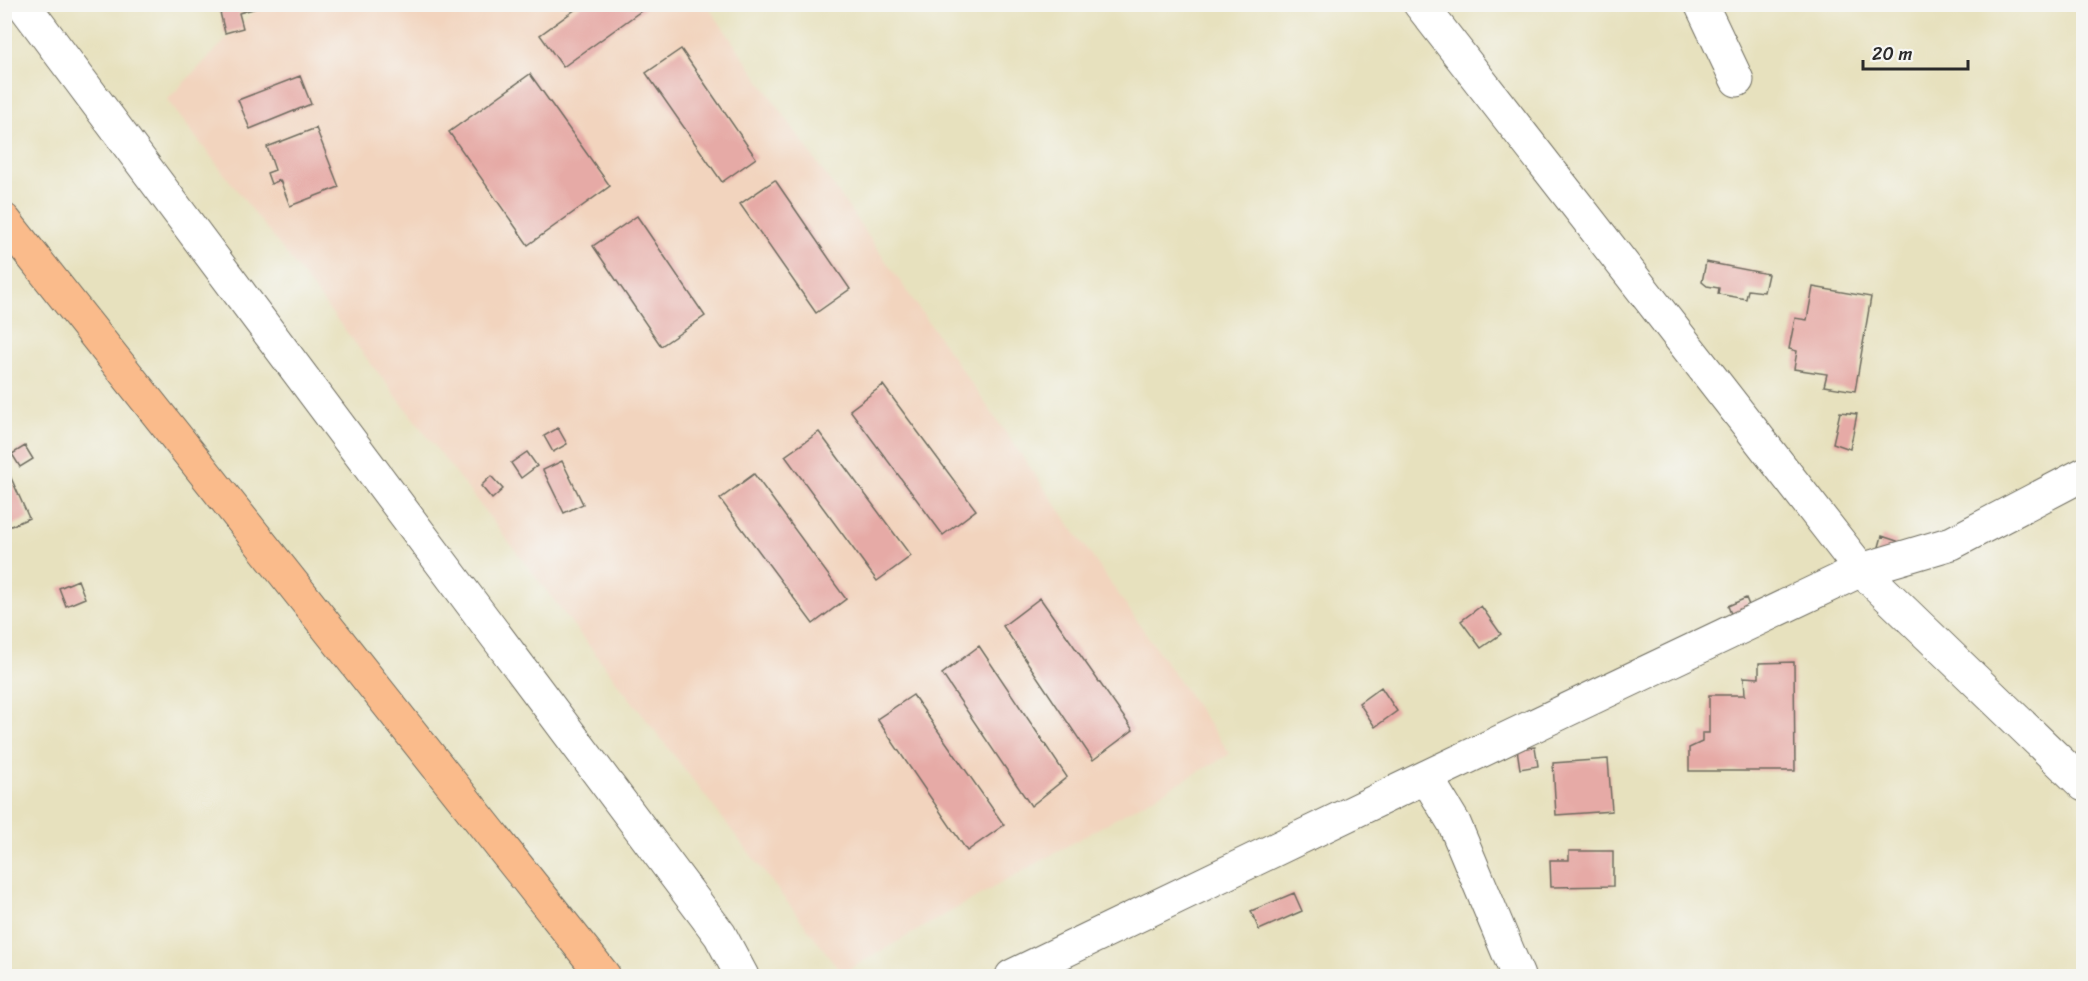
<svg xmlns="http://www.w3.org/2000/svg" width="2088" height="981" viewBox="0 0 2088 981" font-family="Sriracha,sans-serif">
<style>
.built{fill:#f2d4be}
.building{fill:#e6aaa6}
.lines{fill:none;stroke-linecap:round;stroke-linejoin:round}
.minor-casing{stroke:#6d6b5e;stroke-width:35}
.highway-casing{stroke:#6d6b5e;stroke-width:35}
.minor{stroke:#fff;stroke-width:33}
.highway{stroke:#fabb8b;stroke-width:33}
</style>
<rect width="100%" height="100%" fill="#f6f6f2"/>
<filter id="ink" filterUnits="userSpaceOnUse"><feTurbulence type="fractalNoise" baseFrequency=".0167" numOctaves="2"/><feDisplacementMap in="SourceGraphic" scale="12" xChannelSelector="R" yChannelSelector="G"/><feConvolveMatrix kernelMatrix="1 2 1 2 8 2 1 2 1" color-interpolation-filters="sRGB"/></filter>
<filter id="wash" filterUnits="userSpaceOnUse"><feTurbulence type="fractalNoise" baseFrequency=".008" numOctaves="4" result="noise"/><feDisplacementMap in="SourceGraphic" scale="24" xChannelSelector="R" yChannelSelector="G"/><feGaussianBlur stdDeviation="1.35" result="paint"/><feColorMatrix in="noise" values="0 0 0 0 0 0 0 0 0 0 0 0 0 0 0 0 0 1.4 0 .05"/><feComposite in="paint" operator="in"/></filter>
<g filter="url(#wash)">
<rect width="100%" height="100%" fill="#e7e1be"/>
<path class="built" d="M260,5H707L1230,754L842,973L167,100Z"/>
<g id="blocks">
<path class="building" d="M218,4H267V5L239,13L243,28L225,33Z
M583,4H646L648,6L563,67L540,35Z
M681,49L756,158L722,182L646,73Z
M530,74L610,186L528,245L449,132Z
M300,76L311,104L250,129L238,100Z
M316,128L339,187L290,206L280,180L271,184L267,173L275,170L267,147Z
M775,180L850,289L816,313L740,204Z
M637,216L705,316L661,346L593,246Z
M1706,262L1768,274L1764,292L1748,290L1746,299L1718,294L1719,288L1707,286L1702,282Z
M1813,287L1871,297L1855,391L1824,386L1827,374L1794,369L1797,351L1789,349L1795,318L1807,320Z
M883,385L976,510L943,535L850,410Z
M1840,412L1857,414L1850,449L1833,443Z
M558,428L567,444L553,452L544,436Z
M819,432L911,556L877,581L785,456Z
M25,446L33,459L20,467L12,454Z
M527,452L537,466L521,478L511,463Z
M562,461L583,504L564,513L543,470Z
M7,469L29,518L4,529V470Z
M754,474L846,599L813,624L720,499Z
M491,476L503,489L492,499L481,486Z
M1882,536L1897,541L1892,559L1877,554Z
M78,580L85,598L66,606L59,588Z
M1040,598L1133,730L1093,760L1003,626Z
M1746,598L1753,615L1734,622L1728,606Z
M1481,606L1501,634L1481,648L1461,621Z
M979,646L1067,777L1031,806L942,674Z
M1794,662L1795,771H1689V748L1702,742V733H1709V695H1745L1744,677L1759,678V663Z
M1381,687L1397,711L1375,727L1359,703Z
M913,695L1004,825L967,851L877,719Z
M1535,747L1538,766L1520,769L1517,749Z
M1608,759L1612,811L1556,815L1553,763Z
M1569,851H1613V886L1551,887L1550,860H1569Z
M1294,893L1302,911L1259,930L1251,911Z"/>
</g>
</g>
<g filter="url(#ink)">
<use href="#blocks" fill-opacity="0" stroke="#6d6b5e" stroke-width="1.5"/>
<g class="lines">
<g class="minor-casing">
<path id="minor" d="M23,4L720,935L742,976
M1420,4L1861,570L2084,785
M1701,4L1737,80
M1426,777L1454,823L1518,976
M1012,976L1426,777L1861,570L1952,543L2084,474"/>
</g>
<g class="highway-casing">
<path id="highway" d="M4,220L604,976"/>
</g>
<use href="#minor" class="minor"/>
<use href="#highway" class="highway"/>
</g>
</g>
<rect width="2088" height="981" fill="none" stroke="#f6f6f2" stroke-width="24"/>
<path d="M1863 60v9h105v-9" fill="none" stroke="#2b2b2b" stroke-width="3"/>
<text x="1872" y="60" font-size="18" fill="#2b2b2b" stroke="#f6f6f2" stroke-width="4.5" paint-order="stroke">20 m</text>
</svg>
